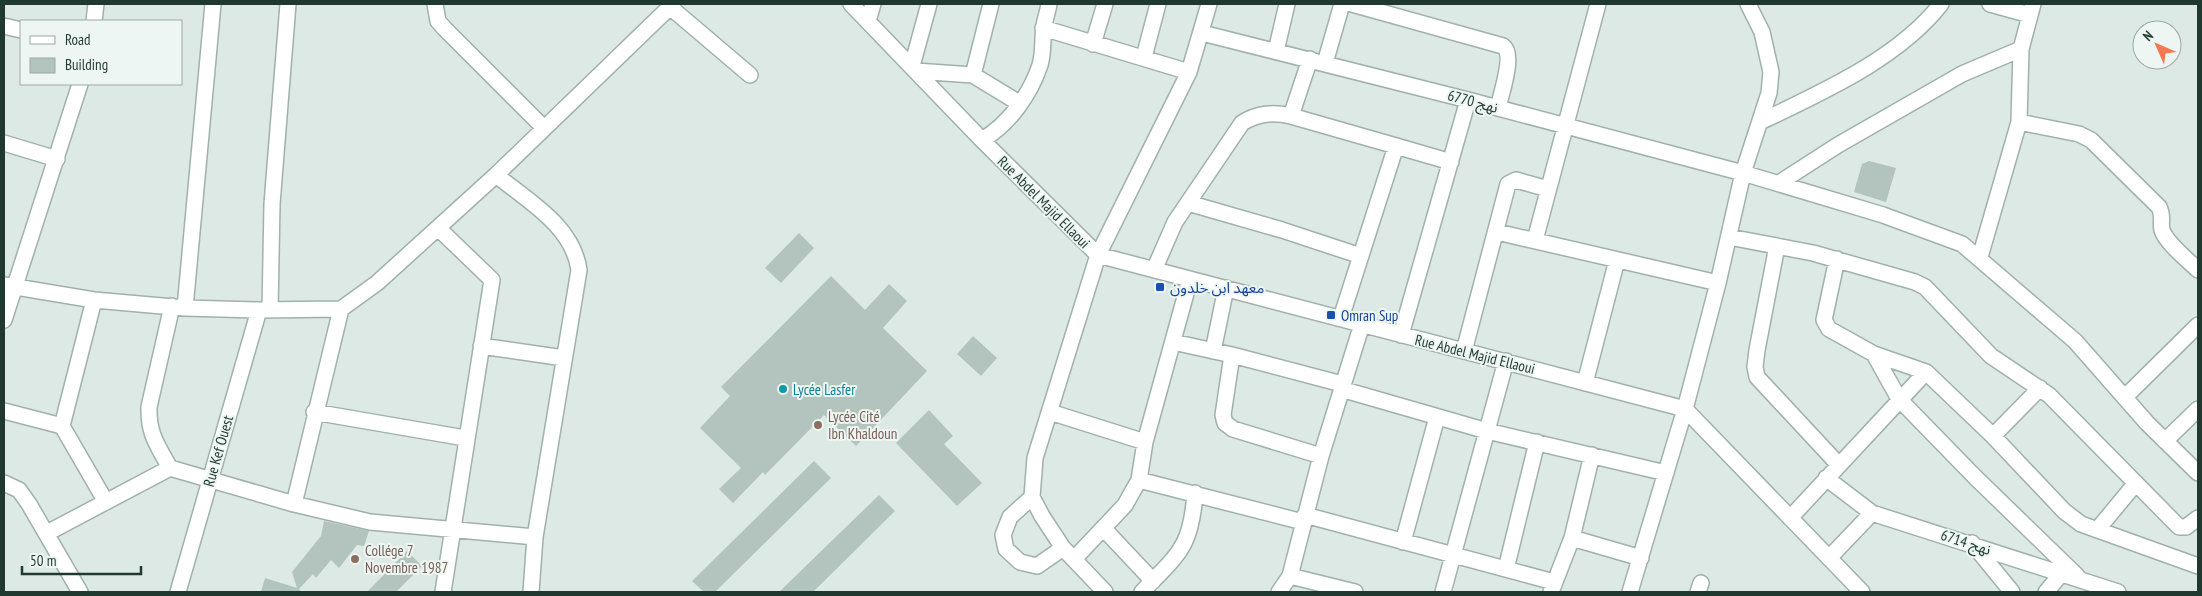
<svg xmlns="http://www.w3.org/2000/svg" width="2202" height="596" viewBox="0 0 2202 596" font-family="'PT Sans Narrow','Noto Sans Arabic',sans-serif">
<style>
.building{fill:#b2c4bd}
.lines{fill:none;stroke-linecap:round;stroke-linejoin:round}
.minor-casing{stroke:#a0b1ab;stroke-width:18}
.minor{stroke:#fff;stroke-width:15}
.transit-dot{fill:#1a4fb4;stroke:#edf6f2;stroke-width:2}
.culture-dot{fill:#0f9aa8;stroke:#edf6f2;stroke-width:2}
.education-dot{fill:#8d6e63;stroke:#edf6f2;stroke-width:2}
.labels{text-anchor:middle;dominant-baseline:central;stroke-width:4;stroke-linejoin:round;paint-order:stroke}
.street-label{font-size:15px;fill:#1f3931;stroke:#edf6f2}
.transit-label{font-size:15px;fill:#164399;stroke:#edf6f2;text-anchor:start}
.culture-label{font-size:15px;fill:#0d838f;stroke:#edf6f2;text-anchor:start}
.education-label{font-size:15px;fill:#785e54;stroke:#edf6f2;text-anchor:start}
</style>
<rect width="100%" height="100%" fill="#dde9e4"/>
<path class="building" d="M1869,161L1896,168L1886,202L1854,192L1862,164Z
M799,233L814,248L781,283L765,268Z
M831,276L865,310L889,284L907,301L883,328L927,371L856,446L824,415L765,475L763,472L733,503L719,489L741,468L700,428L730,396L721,387Z
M973,336L997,358L981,376L957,354Z
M929,410L953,436L944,444L982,483L957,506L896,443Z
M814,461L831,478L715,592H704L692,581Z
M879,495L895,511L813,592H779Z
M324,521L369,531L364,546L357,545L339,568L331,560L316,578L313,574L299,589L301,592H261L265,578L297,588L292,572L321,536Z
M407,551L422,566L396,592H367Z"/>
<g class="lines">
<g class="minor-casing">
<path id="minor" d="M435,4L438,21L444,28L544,128
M851,4L982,140L1098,255L1685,409L1862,592
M1352,4L1503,46C1515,54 1501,94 1498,108
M1990,4L2030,15
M670,7L750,75
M94,21L96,4
M868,21L873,4
M4,26L21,30
M1043,28L1189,72
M1202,33L1468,100L1743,173L1883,215L1962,244L2075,341L2147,423L2198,473
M1093,44L1105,4
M1276,51L1287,4
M1144,57L1158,4
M1325,63L1342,4
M912,66L929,4
M916,71L973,75L1019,103
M973,75L991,4
M1291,116L1396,146
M1760,122C1822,92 1898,59 1941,4
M2019,122L2079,134L2091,140L2159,207C2164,217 2160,222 2162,230C2166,243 2189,261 2198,270
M982,140C1009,124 1030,95 1040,65C1044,52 1042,39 1044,26C1045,19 1048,11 1049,4
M4,143L57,159
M496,175C528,201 573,226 579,270L535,537L531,592
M1779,183L1838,145L1962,74L2021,49
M1188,203L1282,230L1361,256
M438,228L492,280L443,592
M1497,232L1718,283
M1729,237L1813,253L1915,282L1925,287L1991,356L2049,395L2179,527H2186L2198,518
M1535,240L1598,4
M1777,246L1757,350L1755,367L1757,377L1838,464
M1980,257L2019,122L2021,49L2033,4
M1837,259L1824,320L1829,329L1874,354L1926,372L1993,436L2064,511L2081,524L2198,566
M1154,270L1175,222L1242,123C1258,113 1273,112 1291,116L1310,59
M1190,279L1145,442L1139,480L1303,522
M4,285L94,300L185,308L259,310L341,309L377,283L496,175L673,4
M185,308L213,4
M270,310L272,204L288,4
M1341,318L1396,146L1451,162
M4,320L80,84
M1401,335L1468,100
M1173,342L1232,355L1223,415L1225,423L1233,429L1321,456
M481,346L564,358
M1213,351L1226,288
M1464,351L1508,184L1516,180L1548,189
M1874,354L1899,399L1975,477L2077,576
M1232,355L1342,384
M1585,383L1617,260
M1341,389L1487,431L1666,473
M2125,397L2198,325
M4,411L62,426L106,502
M314,412L465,438
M1050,412L1145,442
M62,426L94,300
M1993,436L2040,388
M2165,441L2198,409
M170,468C158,446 148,434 149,407L172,306
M1826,478L1872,513
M4,483L19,490L29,504L80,592
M1032,497L1010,517L1003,535L1006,549L1020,562L1037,566L1063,548
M294,504L341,309
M1305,515L1554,582
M1790,518L1926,372
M1104,529L1153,581
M2097,530L2136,483
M47,533L170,468L294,504L370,522L535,537
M1572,538L1641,558
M1403,542L1437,417
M1972,543L2012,592
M1829,558L1872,513L2118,592
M1074,559L1125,505L1139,480
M1506,569L1537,442
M1290,576L1355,592
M178,592L259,310
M1105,592L1063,548L1042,516L1032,497L1035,458L1098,255L1189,72L1209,4
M1142,592C1178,554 1191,549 1195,493
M1279,592L1290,576L1321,456L1362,324
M1443,592L1506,361
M1551,592L1572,538L1592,455
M1630,592L1685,409L1718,283L1743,173L1769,93L1771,72L1762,32L1748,4
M1698,592L1701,583
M2046,592L2062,573"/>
</g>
<use href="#minor" class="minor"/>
</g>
<g class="transit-dot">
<rect x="1155" y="282" width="10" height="10" rx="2.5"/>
<rect x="1326" y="310" width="10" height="10" rx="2.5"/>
</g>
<circle class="culture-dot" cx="783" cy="389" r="5"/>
<g class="education-dot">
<circle cx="818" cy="425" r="5"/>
<circle cx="355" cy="559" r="5"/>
</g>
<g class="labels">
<g class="street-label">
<text transform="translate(1473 101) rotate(15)">نهج 6770</text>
<text transform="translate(1044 202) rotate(45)">Rue Abdel Majid Ellaoui</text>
<text transform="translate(1475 354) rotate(14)">Rue Abdel Majid Ellaoui</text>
<text transform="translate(218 451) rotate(-74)">Rue Kef Ouest</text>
<text transform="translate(1966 542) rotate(18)">نهج 6714</text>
</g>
<g class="transit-label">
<text x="1170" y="287">معهد ابن خلدون</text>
<text x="1341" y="315">Omran Sup</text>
</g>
<g class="culture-label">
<text x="793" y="389">Lycée Lasfer</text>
</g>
<g class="education-label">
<text x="828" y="416">Lycée Cité<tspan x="828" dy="17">Ibn Khaldoun</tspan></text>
<text x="365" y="550">Collége 7<tspan x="365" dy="17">Novembre 1987</tspan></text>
</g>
</g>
<rect width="2202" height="596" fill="none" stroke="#1f3931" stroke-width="10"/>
<rect x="20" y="20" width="162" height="65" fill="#edf6f2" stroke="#9baaa5"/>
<rect x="30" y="36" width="25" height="8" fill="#ffffff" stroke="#9baaa5"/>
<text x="65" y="45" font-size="15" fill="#1f3931">Road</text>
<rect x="30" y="58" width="25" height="15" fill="#b2c4bd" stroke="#9baaa5"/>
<text x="65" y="70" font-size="15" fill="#1f3931">Building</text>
<g transform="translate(2157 45) rotate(315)"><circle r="24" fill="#edf6f2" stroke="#9baaa5"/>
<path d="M0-4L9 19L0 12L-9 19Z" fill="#f47850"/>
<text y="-8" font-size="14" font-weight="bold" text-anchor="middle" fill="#1f3931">N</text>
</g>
<path d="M22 566v8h119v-8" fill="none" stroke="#1f3931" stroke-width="2.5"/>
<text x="30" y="566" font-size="15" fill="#1f3931" stroke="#edf6f2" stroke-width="4" paint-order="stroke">50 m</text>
</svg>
